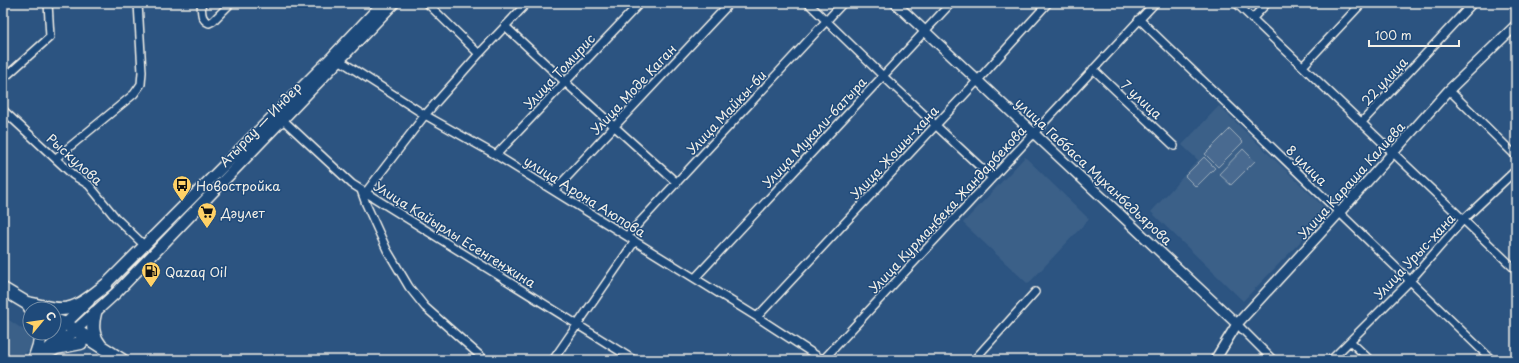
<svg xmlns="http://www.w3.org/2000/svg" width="1519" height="363" viewBox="0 0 1519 363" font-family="'Playpen Sans',sans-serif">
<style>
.built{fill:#3b6088}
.green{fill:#496b90;stroke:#9eaebc}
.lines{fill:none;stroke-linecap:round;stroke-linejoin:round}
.minor-casing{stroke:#f4f1e8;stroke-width:10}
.tertiary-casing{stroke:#f4f1e8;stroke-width:12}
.secondary-casing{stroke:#f4f1e8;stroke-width:13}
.trunk-casing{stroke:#f4f1e8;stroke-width:15}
.minor{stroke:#1f4a7a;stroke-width:7}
.tertiary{stroke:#1f4a7a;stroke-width:9}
.secondary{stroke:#1f4a7a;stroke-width:10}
.trunk{stroke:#1f4a7a;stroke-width:12}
.labels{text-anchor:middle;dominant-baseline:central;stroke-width:3;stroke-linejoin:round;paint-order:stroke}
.street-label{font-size:13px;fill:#f4f1e8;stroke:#1f4a7a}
.poi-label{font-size:13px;fill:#f4f1e8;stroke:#1f4a7a;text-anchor:start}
</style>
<rect width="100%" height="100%" fill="#2c5481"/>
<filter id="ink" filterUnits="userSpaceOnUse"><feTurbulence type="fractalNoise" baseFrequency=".025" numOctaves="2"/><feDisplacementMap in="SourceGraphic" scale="8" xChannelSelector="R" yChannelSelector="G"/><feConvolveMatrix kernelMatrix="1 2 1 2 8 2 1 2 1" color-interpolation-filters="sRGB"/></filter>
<g filter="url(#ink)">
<path class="built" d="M1219,106L1329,212L1243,301L1151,212L1198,160L1182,145Z
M1025,157L1089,219L1028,284L963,223Z
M3,316L37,339L20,360H3Z"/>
<path class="green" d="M1230,129L1243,142L1218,167L1205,154Z
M1243,149L1255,161L1231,185L1219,174Z
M1204,157L1215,168L1196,187L1185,176Z"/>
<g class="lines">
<g class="minor-casing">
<path id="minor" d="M201,3C202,11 200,19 209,23L213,21L231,3
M427,3L479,54
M808,3L883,76L992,178
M1236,3L1516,270
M1139,19L1492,360
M1252,19L1267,3
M505,26L565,82L677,183
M336,58L425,115L496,155L757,317L823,360
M1303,66L1362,3
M1093,69L1174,146
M3,79L50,37L48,3
M1449,90L1516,156
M3,110L73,175L89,185L115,217L144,245
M280,117L352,184L634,360
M1361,123L1473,3
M496,155L640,3
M56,158L134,94L141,84L142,72L138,3
M361,190L366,204L387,250L409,287L425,307L485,360
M554,191L730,3
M366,192L425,115L479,54L527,3
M627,236L843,3
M695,278L951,3
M757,317L978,80L1048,3
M1237,324L1273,360
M1350,341L1370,360
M553,360L635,241
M823,360L1155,3
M974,360L1035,292
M1331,360L1410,281L1463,220L1516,170"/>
</g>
<g class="tertiary-casing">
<path id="tertiary" d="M895,3L1237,324
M1215,360L1237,324L1339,213L1449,90L1516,25"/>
</g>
<g class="secondary-casing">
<path id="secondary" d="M100,290L333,56L383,3
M55,342L61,328L89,301
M47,350L55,342L70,335L116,293L394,3"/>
</g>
<g class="trunk-casing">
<path id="trunk" d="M3,289L33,307
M31,309L27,303C38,305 50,309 62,309C78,309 94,294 106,285
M95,313C92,325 92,335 100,345
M54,320L66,324L122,360
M34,360L39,345L41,333
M35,360L56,348L81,343"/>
</g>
<use href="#minor" class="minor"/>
<use href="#tertiary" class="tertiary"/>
<use href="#secondary" class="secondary"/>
<use href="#trunk" class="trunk"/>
</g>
</g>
<defs>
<g id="bus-pin" transform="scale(1)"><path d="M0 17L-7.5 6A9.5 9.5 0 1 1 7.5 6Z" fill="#ffd166" stroke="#1f4a7a"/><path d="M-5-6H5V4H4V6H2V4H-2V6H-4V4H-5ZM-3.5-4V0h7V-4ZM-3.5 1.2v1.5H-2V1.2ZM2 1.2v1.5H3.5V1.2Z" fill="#111"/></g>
<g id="supermarket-pin" transform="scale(1)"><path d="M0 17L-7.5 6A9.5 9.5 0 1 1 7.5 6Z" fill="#ffd166" stroke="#1f4a7a"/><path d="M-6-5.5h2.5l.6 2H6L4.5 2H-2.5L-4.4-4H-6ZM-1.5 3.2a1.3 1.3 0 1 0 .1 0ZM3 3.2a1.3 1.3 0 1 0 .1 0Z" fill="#111"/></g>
<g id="fuel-pin" transform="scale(1)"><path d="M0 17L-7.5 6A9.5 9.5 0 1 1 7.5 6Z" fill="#ffd166" stroke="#1f4a7a"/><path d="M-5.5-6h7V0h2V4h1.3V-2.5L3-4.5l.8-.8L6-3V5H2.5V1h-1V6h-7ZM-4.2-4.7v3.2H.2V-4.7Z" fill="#111"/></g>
</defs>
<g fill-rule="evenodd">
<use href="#bus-pin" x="182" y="185"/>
<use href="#supermarket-pin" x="207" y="212"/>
<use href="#fuel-pin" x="151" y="271"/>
</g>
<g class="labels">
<g class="street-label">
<text transform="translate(559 71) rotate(-47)">Улица Томирис</text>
<text transform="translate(1384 81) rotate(-47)">22 улица</text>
<text transform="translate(633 89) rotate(-47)">Улица Моде Каган</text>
<text transform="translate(1142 99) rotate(43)">7 улица</text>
<text transform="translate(726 112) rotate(-47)">Улица Майкы-би</text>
<text transform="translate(260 124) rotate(-46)">Атырау — Индер</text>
<text transform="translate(814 132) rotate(-47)">Улица Мукали-батыра</text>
<text transform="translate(894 152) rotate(-47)">Улица Жошы-хана</text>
<text transform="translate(75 159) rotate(42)">Рыскулова</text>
<text transform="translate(1307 165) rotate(44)">8 улица</text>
<text transform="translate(1094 171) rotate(43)">улица Габбаса Муханбедьярова</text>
<text transform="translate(1351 180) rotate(-48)">Улица Караша Калиева</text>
<text transform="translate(585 196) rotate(32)">улица Арона Аюпова</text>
<text transform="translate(947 209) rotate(-47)">Улица Курманбека Жандарбекова</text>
<text transform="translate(455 234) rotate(32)">Улица Кайырлы Есенгенжина</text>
<text transform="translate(1414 256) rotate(-47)">Улица Урыс-хана</text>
</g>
<g class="poi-label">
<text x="196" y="185">Новостройка</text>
<text x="221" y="212">Дәулет</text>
<text x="165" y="271">Qazaq Oil</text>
</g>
</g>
<rect width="1519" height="363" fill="none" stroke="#1f4a7a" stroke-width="16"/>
<rect x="8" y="8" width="1503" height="347" fill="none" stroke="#f4f1e8" stroke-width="1.5" filter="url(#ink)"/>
<g transform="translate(42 321) rotate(61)"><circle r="19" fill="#1f4a7a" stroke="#748da6"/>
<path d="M0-3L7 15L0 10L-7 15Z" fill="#ffd166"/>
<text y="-6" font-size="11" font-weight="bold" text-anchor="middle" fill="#f4f1e8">С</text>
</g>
<path d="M1369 40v6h90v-6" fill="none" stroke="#f4f1e8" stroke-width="2"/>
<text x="1375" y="40" font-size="12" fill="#f4f1e8" stroke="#1f4a7a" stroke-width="3" paint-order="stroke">100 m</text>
</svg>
